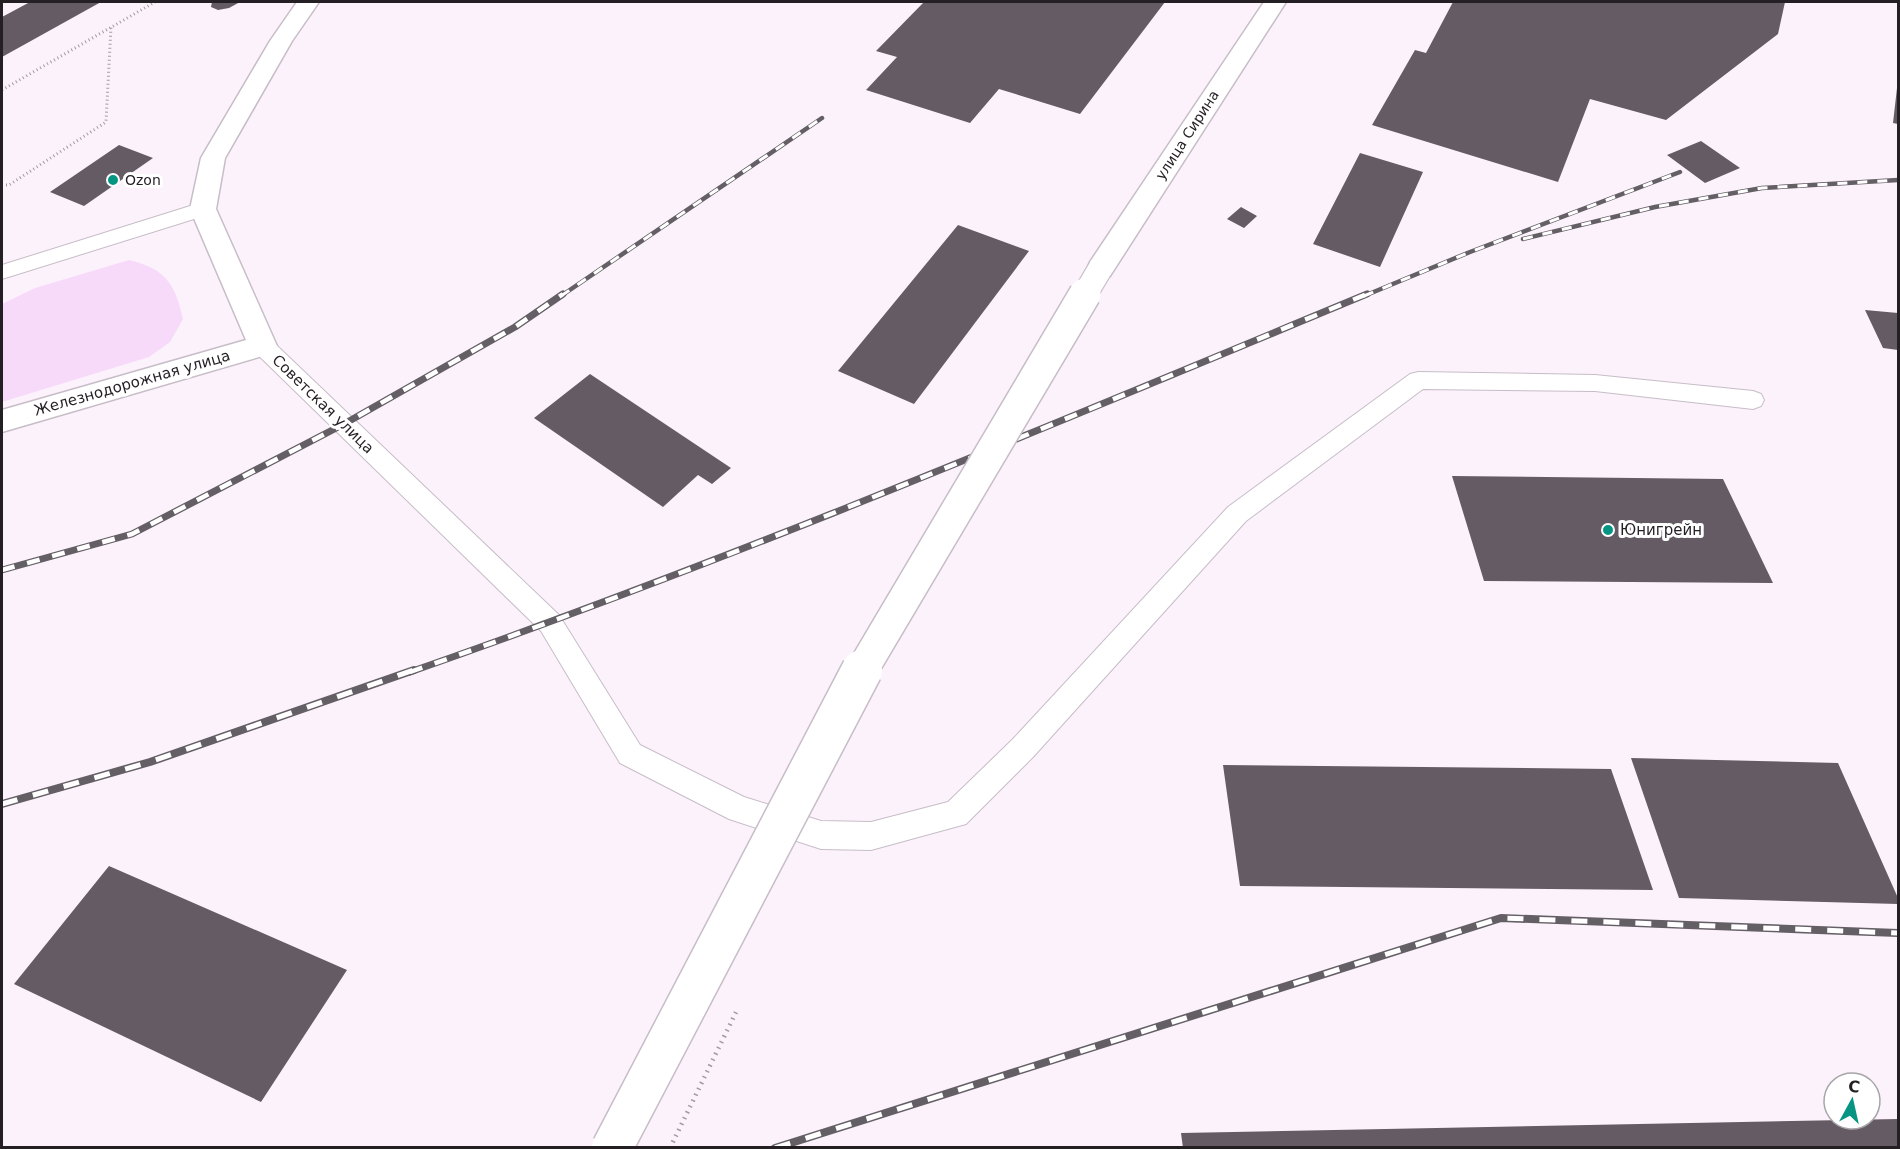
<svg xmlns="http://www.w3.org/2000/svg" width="1900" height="1149" viewBox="0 0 1900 1149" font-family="'DejaVu Sans',sans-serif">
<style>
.green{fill:#f7daf9}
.building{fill:#645b64}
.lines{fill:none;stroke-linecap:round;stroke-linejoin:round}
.lane-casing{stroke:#c7bdc7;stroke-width:2}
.street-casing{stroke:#c7bdc7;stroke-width:3}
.secondary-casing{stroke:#c7bdc7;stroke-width:3}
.path-far1{stroke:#a29aa2;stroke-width:3;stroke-dasharray:1 3;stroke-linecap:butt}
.path{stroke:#a29aa2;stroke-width:4.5;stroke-dasharray:1.5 5;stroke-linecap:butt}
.lane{fill:#fff;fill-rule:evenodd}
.street{fill:#fff;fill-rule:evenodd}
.secondary{fill:#fff;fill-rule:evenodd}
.rail-far2-casing{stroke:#645f64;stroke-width:4.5}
.rail-far1-casing{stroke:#645f64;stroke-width:7}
.rail-casing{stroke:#645f64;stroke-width:8}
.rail-far2{stroke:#fff;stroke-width:3;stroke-dasharray:10;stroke-linecap:butt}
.rail-far1{stroke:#fff;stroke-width:4.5;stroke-dasharray:13;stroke-linecap:butt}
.rail{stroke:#fff;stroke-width:5;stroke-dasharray:16;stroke-linecap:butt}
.secondary-bridge-far2-casing{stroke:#c7bdc7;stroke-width:26;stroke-linecap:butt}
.secondary-bridge-far1-casing{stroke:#c7bdc7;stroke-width:34;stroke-linecap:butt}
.secondary-bridge-casing{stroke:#c7bdc7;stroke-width:43;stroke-linecap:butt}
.secondary-bridge-far2{stroke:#fff;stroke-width:24}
.secondary-bridge-far1{stroke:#fff;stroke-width:31}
.secondary-bridge{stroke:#fff;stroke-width:40}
.poi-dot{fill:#069582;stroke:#fff;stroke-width:2}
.labels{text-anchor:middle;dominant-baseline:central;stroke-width:6;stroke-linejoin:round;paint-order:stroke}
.far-street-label{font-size:14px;fill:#231f23;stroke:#fff}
.far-poi-label{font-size:14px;fill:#231f23;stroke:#fff;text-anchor:start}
.street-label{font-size:15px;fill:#231f23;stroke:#fff}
.poi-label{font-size:15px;fill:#231f23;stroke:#fff;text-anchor:start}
</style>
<rect width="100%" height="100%" fill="#fcf2fc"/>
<path class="green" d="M129,260C166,269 175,284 183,319L170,342L149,357L2,402V304L35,288Z"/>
<path class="building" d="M30,2H101L2,57V17Z
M212,2H240L229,8L218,10L211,7Z
M924,2H1165L1080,114L999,89L970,123L866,90L897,57L876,51Z
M1453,2H1785L1778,34L1666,120L1590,99L1558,182L1372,125L1415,50L1426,53Z
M1897,88H1898V124L1893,123Z
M1701,141L1740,168L1705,183L1667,155Z
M119,145L153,158L84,206L50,192Z
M1360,153L1423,172L1380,267L1313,244Z
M1241,207L1257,216L1244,228L1227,219Z
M958,225L1029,251L914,404L838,371Z
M1865,310L1898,313V350L1883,348Z
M590,374L731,468L712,484L698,475L663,507L534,418Z
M1452,476L1723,479L1773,583L1484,581Z
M1631,758L1838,763L1898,898V904L1679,898Z
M1223,765L1611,769L1653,890L1240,886Z
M109,866L347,970L261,1102L14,984Z
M1898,1119V1148H1183L1181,1133Z"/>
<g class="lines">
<g class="lane-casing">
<path id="lane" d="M203,202L210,204L213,209L210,214L2,279V265Z
M263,338L271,340L559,615L640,745L744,797L821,821L871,822L948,802L1013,739L1228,507L1410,374L1418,372L1595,375L1753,391L1761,394L1764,400L1761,406L1753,409L1595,391L1423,389L1246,521L1033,757L966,824L871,850L821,849L729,819L620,763L541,631L255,352L252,346L255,340Z"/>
</g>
<g class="street-casing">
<path id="street" d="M297,2H319L292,41L225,158L216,209L277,346L273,353L2,432V410L246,340L190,209L201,158L270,41Z"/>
</g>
<g class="secondary-casing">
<path id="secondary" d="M1264,2H1286L1110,276L1100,278L1090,276L1087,269L1090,262Z"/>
</g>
<path class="path-far1" d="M2,90L155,2
M2,185H9L106,122L111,27"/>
<path class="path" d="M670,1148L738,1008"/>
<use href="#lane" class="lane"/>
<use href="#street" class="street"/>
<use href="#secondary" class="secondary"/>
<g class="rail-far2-casing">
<path id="rail-far2" d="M1523,239L1655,207L1762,188L1898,180
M561,296L822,118
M1364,296L1470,252L1680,172"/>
</g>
<g class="rail-far1-casing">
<path id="rail-far1" d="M2,570L132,534L344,424L515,327L563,294
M410,672C734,559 1051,425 1367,294"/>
</g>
<g class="rail-casing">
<path id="rail" d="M2,804L150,762L414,670
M775,1148L1501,918L1898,933"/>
</g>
<use href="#rail-far2" class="rail-far2"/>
<use href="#rail-far1" class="rail-far1"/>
<use href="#rail" class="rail"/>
<g class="secondary-bridge-far2-casing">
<path id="secondary-bridge-far2" d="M1084,296L1100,269"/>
</g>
<g class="secondary-bridge-far1-casing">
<path id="secondary-bridge-far1" d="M861,672L1085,294"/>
</g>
<g class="secondary-bridge-casing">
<path id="secondary-bridge" d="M612,1148L862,670"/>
</g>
<use href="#secondary-bridge-far2" class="secondary-bridge-far2"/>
<use href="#secondary-bridge-far1" class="secondary-bridge-far1"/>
<use href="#secondary-bridge" class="secondary-bridge"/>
</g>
<g class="poi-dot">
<circle cx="113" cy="180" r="6"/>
<circle cx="1608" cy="530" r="6"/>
</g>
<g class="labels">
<g class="far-street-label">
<text transform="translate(1187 135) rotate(-57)">улица Сирина</text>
</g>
<g class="far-poi-label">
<text x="125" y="180">Ozon</text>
</g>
<g class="street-label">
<text transform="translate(132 383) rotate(-16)">Железнодорожная улица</text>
<text transform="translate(323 404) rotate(44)">Советская улица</text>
</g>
<g class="poi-label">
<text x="1620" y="530">Юнигрейн</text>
</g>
</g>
<rect width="1900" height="1149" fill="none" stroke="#231f23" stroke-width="6"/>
<g transform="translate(1852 1101) rotate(8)"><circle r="28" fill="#ffffff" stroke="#a7a5a7" stroke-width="1.5"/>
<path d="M0-4.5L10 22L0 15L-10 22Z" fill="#069582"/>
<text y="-9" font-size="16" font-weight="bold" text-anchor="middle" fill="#231f23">С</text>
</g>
</svg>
